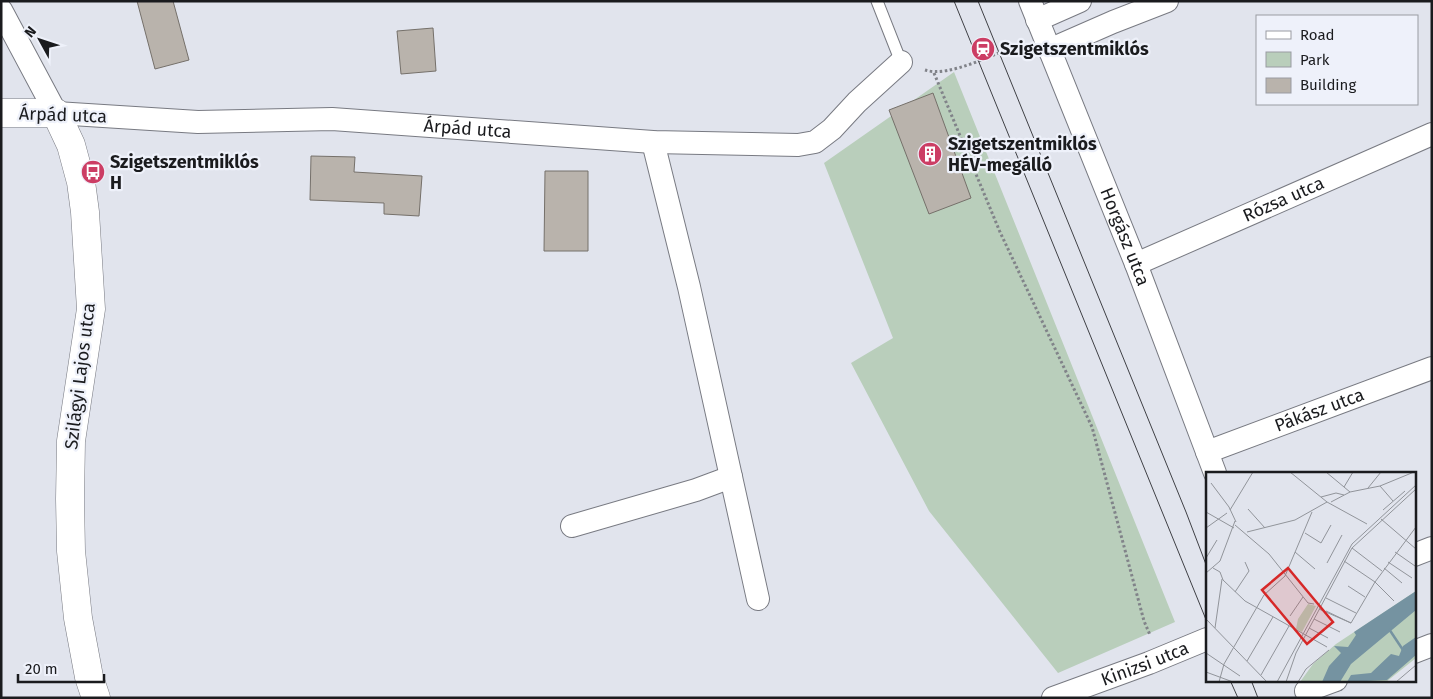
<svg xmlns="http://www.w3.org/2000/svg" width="1433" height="699" viewBox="0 0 1433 699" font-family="'Fira Sans',sans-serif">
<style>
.green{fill:#b9cebb}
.building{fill:#b9b3ac;stroke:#75706a}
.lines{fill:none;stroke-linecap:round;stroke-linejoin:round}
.service-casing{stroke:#787a82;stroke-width:13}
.minor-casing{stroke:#787a82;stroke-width:24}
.tertiary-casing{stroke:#787a82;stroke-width:29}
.path{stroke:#818389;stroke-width:3;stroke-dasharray:2.5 2.5;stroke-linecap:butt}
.service{stroke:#fff;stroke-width:11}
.minor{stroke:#fff;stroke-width:22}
.tertiary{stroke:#fff;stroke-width:28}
.tram{stroke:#3f4045;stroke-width:1}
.labels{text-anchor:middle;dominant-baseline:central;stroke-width:4.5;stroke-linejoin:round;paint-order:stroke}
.poi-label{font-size:18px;font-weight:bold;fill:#1a1b1e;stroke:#eef1fa;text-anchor:start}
.street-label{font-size:18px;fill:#1a1b1e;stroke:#eef1fa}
.inset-river{fill:none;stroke:#7593a1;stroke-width:2.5}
.inset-road{fill:none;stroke:#91949a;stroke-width:1}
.view{fill:#d62828;fill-opacity:0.15;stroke:#d62828;stroke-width:2.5}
.inset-edge{fill:none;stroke:#1a1b1e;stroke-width:2.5}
</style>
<rect width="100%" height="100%" fill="#e1e4ed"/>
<path class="green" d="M954,72L1175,622L1058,673L929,511L851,363L893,338L824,163Z"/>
<path class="building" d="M137,1H173L189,60L155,69Z
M433,28L436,71L401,74L397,31Z
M933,93L971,198L929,214L889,110Z
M311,156L355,157L354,172L422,176L419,216L384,214V203L310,200Z
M545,171H588V251H544Z"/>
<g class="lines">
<g class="service-casing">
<path id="service" d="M877,1L901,62"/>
</g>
<g class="minor-casing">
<g id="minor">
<path id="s1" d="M1030,1L1136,264L1215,473"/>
<path id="s2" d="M1,10L56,113L198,122L332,119L653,142L798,145L815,142L832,129L857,102L901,62"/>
<path d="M1037,20L1080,1"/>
<path d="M1049,50L1113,22L1167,1"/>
<path d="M653,142L689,287L758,599"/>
<path id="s3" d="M1136,264L1432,134"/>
<path id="s4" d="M1207,452L1432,368"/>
<path d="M572,526L696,490L731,477"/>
<path d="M1414,555L1432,548"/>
<path d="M1414,652L1432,645"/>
<path d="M1306,691L1336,680"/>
<path id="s5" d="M1053,698L1149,663L1207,639"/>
</g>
</g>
<g class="tertiary-casing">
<path id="tertiary" d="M1,113H56L71,145L81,182L85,212L91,309L71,441L70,499L71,551L78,618L89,677L96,698"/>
</g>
<path class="path" d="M925,70C949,78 996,53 1020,44
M934,73L1000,232L1092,427L1144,621L1150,635"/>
<use href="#service" class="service"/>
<use href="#minor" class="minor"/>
<use href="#tertiary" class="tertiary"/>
<path class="tram" d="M954,1L1207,622
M978,1L1186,512L1207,567
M1230,680L1238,698
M1251,680L1258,698"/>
</g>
<defs>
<g id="station-disc" transform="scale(1.25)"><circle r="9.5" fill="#cc3d64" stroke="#eef1fa"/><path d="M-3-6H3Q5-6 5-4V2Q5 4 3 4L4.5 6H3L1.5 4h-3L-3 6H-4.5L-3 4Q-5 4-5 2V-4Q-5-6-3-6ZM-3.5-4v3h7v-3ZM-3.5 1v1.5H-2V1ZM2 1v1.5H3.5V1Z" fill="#fff"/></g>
<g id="building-disc" transform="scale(1.25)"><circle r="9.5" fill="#cc3d64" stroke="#eef1fa"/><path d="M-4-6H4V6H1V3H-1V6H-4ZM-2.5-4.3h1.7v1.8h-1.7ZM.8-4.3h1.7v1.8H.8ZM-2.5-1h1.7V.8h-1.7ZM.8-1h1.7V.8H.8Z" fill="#fff"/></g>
<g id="bus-disc" transform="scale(1.25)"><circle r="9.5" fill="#cc3d64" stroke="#eef1fa"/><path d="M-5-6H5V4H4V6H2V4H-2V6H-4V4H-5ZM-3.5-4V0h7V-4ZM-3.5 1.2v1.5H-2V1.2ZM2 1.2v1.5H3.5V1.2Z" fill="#fff"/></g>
</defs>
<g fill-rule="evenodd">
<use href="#station-disc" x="983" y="49"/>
<use href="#building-disc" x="930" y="154"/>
<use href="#bus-disc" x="93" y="172"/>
</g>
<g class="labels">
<g class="poi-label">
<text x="1000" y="49">Szigetszentmiklós</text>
<text x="948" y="144">Szigetszentmiklós<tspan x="948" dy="21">HÉV-megálló</tspan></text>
<text x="110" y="162">Szigetszentmiklós<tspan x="110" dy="21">H</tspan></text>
</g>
<g class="street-label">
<text transform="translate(63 115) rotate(2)">Árpád utca</text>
<text stroke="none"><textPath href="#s2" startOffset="529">Árpád utca</textPath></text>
<text stroke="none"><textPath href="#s3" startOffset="161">Rózsa utca</textPath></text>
<text stroke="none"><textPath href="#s1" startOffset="254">Horgász utca</textPath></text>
<text transform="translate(80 376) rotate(-83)">Szilágyi Lajos utca</text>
<text stroke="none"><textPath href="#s4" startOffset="120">Pákász utca</textPath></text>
<text stroke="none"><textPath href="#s5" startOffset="98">Kinizsi utca</textPath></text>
</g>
</g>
<g transform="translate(1206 472)">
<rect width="210" height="210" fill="#e1e4ed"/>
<path d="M210,119V186L180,210H94L107,192L130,172ZM102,132L110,134L96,160L90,157L92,147Z" fill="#b9cebb"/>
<path d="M210,119V138L145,192L134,210H116L123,194L135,181L128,174L142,175L150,163L148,160ZM210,165V183L181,208L141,210L145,203L165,201L185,182L193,184L197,174Z" fill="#7593a1"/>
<path class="inset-river" d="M183,157L197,178"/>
<path class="inset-road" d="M84,0L121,30L161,52M120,0L144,20M5,11L23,35L30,50M174,14L187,29M138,15L147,0M162,16L175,0M115,25L130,21L138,23M125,30L144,20L174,14L208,0M42,37L59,56M24,38L47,0M177,38L199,19M0,40L28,56M175,47L210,77M29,53L63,82L102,131L108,132M0,56L21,41M41,60L89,48L121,30M99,61L115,71L125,53M146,76L176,99M89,80L109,97M189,80L209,94M0,86L11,68M138,89L169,110L188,129M182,90L206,106M121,91L136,63M7,96L14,100L17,108L39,129L121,175M178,96L196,111M0,101L14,89L29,49M142,114L159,125M29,120L43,99L39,90M120,126L150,141M113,137L145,151M120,139L145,151M84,144L97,125M0,147L61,210M108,147L134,160M145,151L169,110L210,55M9,156L16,107M103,156L122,166M0,181L34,204M41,189L67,145M0,200L27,210M55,203L83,154M13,210L18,192L58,123L79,104L106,40M71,210L146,72L210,13M80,210L90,181L146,76L210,17M92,210L100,197L123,178M190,210L210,193"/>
<path class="view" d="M82,96L127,150L101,172L56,118Z"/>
<rect width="210" height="210" class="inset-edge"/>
</g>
<rect width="1433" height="699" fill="none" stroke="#1a1b1e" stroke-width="5"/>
<rect x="1256" y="15" width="162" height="90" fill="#eef1fa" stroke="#999ba2"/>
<rect x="1266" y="31" width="25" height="8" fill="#ffffff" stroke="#999ba2"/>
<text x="1300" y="40" font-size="15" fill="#1a1b1e">Road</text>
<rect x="1266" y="52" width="25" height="15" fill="#b9cebb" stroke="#999ba2"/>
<text x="1300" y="65" font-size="15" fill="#1a1b1e">Park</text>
<rect x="1266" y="78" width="25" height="15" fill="#b9b3ac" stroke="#999ba2"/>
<text x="1300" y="90" font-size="15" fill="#1a1b1e">Building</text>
<g transform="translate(40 40) rotate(310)" stroke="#eef1fa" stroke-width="4" paint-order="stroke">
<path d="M0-4L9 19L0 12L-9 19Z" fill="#1a1b1e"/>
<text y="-8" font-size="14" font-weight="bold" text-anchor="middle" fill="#1a1b1e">N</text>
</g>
<path d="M18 674v8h86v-8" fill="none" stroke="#1a1b1e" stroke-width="2.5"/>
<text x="25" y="674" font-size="15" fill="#1a1b1e" stroke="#eef1fa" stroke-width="4" paint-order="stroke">20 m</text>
</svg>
